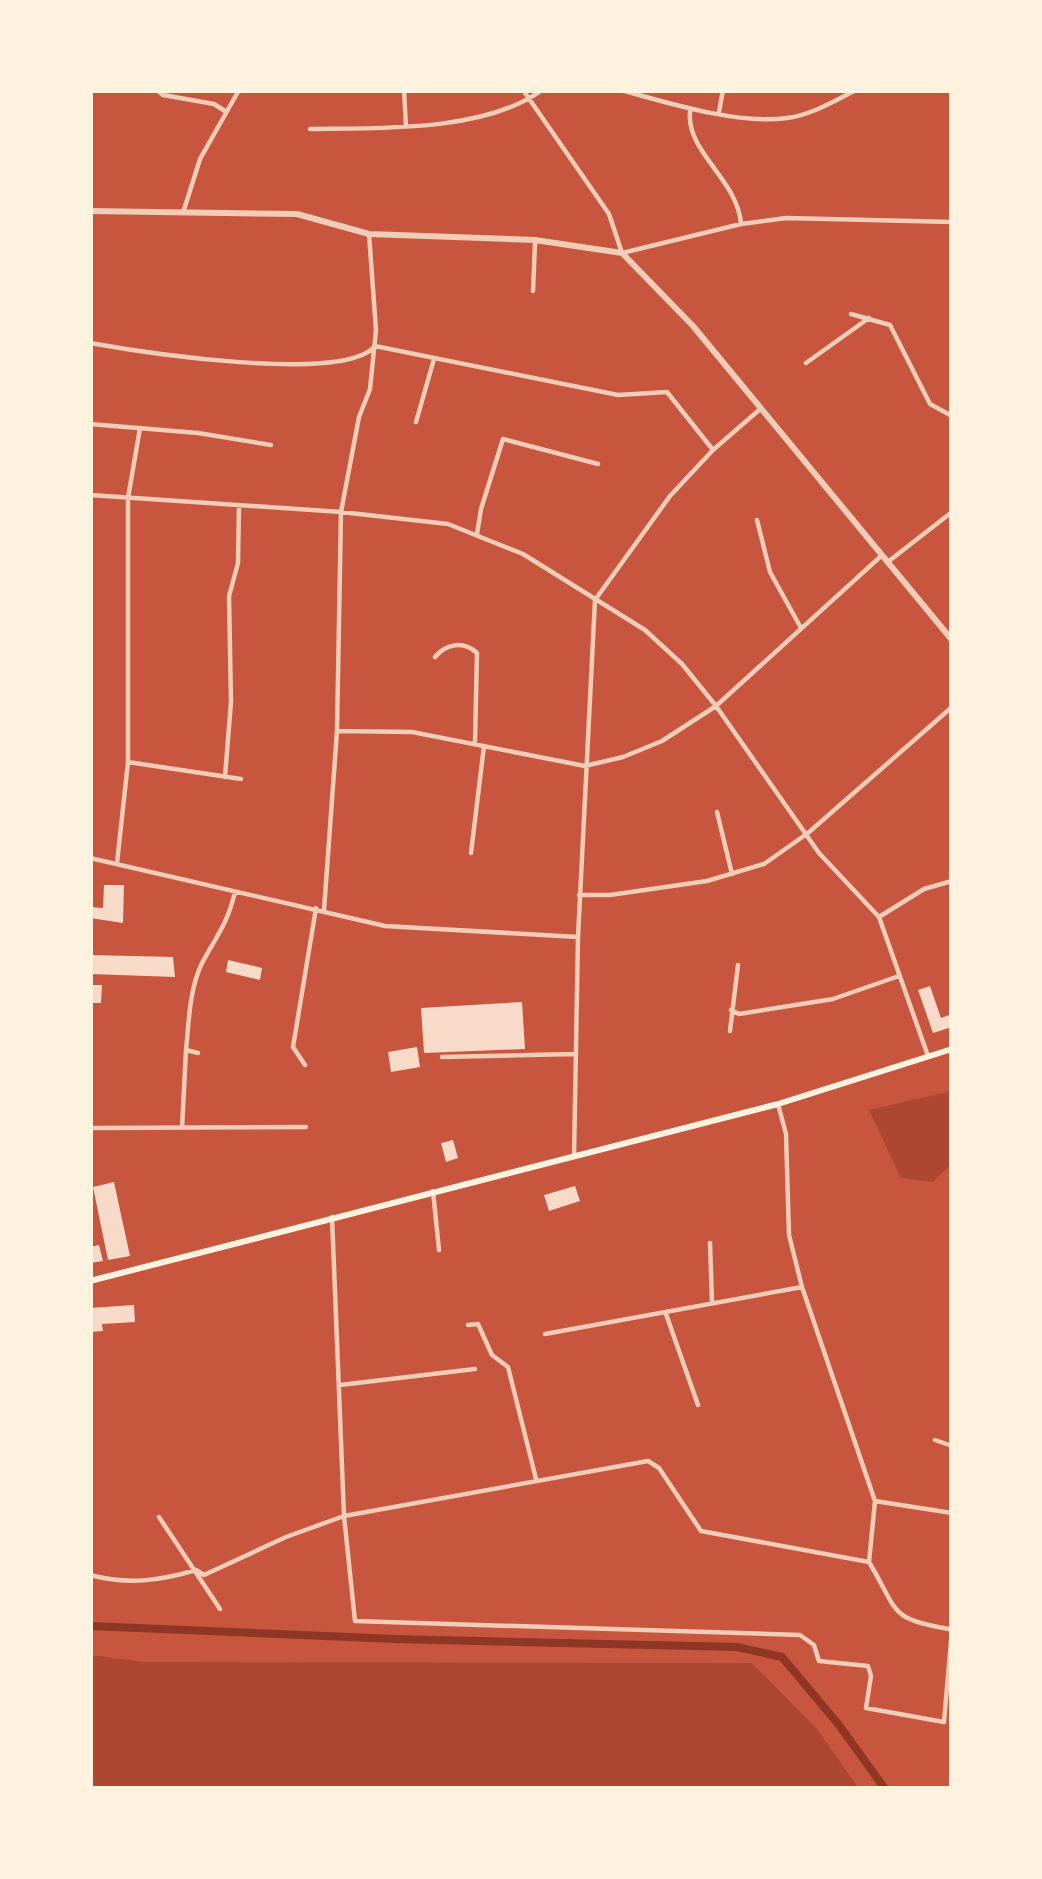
<svg xmlns="http://www.w3.org/2000/svg" width="1042" height="1879" viewBox="0 0 1042 1879" font-family="Commissioner,sans-serif">
<style>
.green{fill:#ae4732}
.lines{fill:none;stroke-linecap:round;stroke-linejoin:round}
.canal{stroke:#8f3625;stroke-width:8}
.building{fill:#f7dbc8}
.minor{stroke:#f1ccb7;stroke-width:4.5}
.tertiary{stroke:#f1ccb7;stroke-width:6}
.secondary{stroke:#fff3e0;stroke-width:6}
</style>
<rect width="100%" height="100%" fill="#c8553d"/>
<path class="green" d="M952,1091V1163L933,1182L901,1178L869,1110Z
M90,1655L145,1662L752,1663L817,1729L859,1789H90Z"/>
<g class="lines">
<path class="canal" d="M90,1626L395,1639L737,1647L782,1657L839,1725L885,1789"/>
</g>
<path class="building" d="M104,885H124L123,923L90,918V907L103,908Z
M90,955L173,957L175,977L90,974Z
M228,960L262,968L260,980L226,972Z
M90,985H102L101,1003H90Z
M930,986L941,1018L952,1014V1027L933,1033L918,990Z
M522,1002L525,1049L424,1053L421,1008Z
M417,1047L420,1067L391,1072L388,1052Z
M453,1140L458,1158L446,1162L441,1143Z
M114,1182L130,1256L108,1260L93,1187Z
M575,1186L580,1201L549,1211L544,1195Z
M99,1245L103,1261L90,1263V1247Z
M134,1305L135,1322L102,1324L103,1331L90,1332V1308Z"/>
<g class="lines">
<path class="minor" d="M157,90L163,95L214,104L225,111
M404,90L406,127
M523,90L609,214L622,253L741,224L786,218L952,222
M621,90C668,103 739,125 787,118C811,115 835,101 856,90
M952,90V91
M690,112C686,152 738,180 741,224
M719,112L723,90
M310,129C379,128 485,132 542,90
M183,213L200,159L239,90
M533,291L535,243
M851,314L890,325L930,404L952,416
M90,343C140,352 344,384 375,346L618,395L667,392L713,450
M806,363L869,318
M416,422L434,359
M90,424L198,433L271,445
M90,495L341,512L448,524L523,554L645,630L682,664L716,706L819,853L879,917L928,1056
M757,520L770,572L801,628
M477,534L481,509L503,439L598,464
M889,561L952,512
M435,657C446,644 463,640 477,653L475,742
M337,731L412,732L585,766L623,757L662,741L716,706L880,557
M128,762L241,779
M225,777L231,702L229,596L238,563L239,506
M717,812L732,874
M471,853L484,746
M90,858L385,926L578,937
M117,863L128,762V498L140,428
M579,895H610L707,881L764,864L808,833L952,707
M324,910L337,731L341,512L359,417L370,389L376,330L369,234
M879,917L924,889L952,881
M731,1010L739,1014L833,999L899,976
M730,1031L738,965
M186,1050C189,1022 189,990 202,963C217,935 227,925 235,892
M442,1057L575,1054
M305,1065L293,1047L316,908
M778,1104L786,1134L789,1235L802,1287L875,1501L869,1562
M90,1128L306,1127
M182,1128L186,1050L198,1053
M574,1157L578,937L595,600L670,496L713,450L759,410
M433,1191L439,1250
M332,1217L344,1516L355,1621L800,1635L814,1645L819,1661L868,1666L871,1676L866,1708L944,1722L952,1629
M710,1243L712,1303
M666,1314L698,1405
M468,1325L478,1324L492,1355L508,1367L536,1479
M545,1334L802,1287
M340,1385L475,1369
M935,1440L952,1446
M875,1501L952,1513
M159,1517L220,1609
M90,1575C128,1585 159,1581 196,1570L204,1575L286,1537L344,1516L648,1461L659,1468L701,1531L869,1562C899,1612 888,1619 949,1629"/>
<path class="tertiary" d="M90,211L297,214L369,234L535,240L622,253L693,326L952,640"/>
<path class="secondary" d="M90,1281L778,1104L952,1049"/>
</g>
<rect width="1042" height="1879" fill="none" stroke="#fff3e0" stroke-width="186"/>
</svg>
